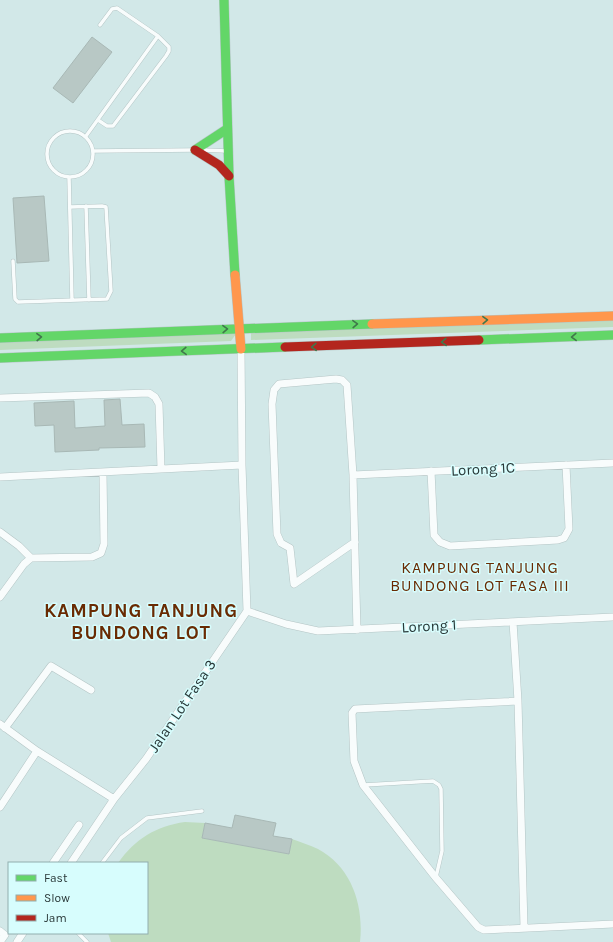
<svg xmlns="http://www.w3.org/2000/svg" width="613" height="942" viewBox="0 0 613 942" font-family="Karla,sans-serif">
<style>
.green{fill:#bedcc0}
.building{fill:#b8c8c5;stroke:#a8b8b5}
.lines{fill:none;stroke-linecap:round;stroke-linejoin:round}
.lane-casing{stroke:#b4c5c5;stroke-width:4.5}
.street-casing{stroke:#b4c5c5;stroke-width:8}
.fast-casing{stroke:#b4c5c5;stroke-width:10}
.slow-casing{stroke:#b4c5c5;stroke-width:10}
.jam-casing{stroke:#b4c5c5;stroke-width:10}
.lane{stroke:#f8fcfc;stroke-width:3.5}
.street{stroke:#f8fcfc;stroke-width:7}
.fast{stroke:#63d668;stroke-width:9}
.slow{stroke:#ff974d;stroke-width:9}
.jam{stroke:#b3261e;stroke-width:9}
.oneway{stroke:#40774b}
.labels{text-anchor:middle;dominant-baseline:central;stroke-width:3;stroke-linejoin:round;paint-order:stroke}
.street-label{font-size:15px;fill:#293838;stroke:#d7fdfd}
.neighbourhood-label{font-size:16px;letter-spacing:1px;fill:#692b03;stroke:#d7fdfd}
.district-label{font-size:19px;font-weight:bold;letter-spacing:1px;fill:#692b03;stroke:#d7fdfd}
</style>
<rect width="100%" height="100%" fill="#d2e8e8"/>
<path class="green" d="M613,317V327L251,340V331Z
M238,331L231,341L0,350V339Z
M185,822L205,823L202,838L289,854L292,839C300,842 310,845 318,849C352,867 364,906 360,942H111L108,933H147V863H118C135,839 156,826 185,822Z"/>
<path class="building" d="M92,37L112,52L73,103L53,88Z
M44,196L49,261L17,263L13,198Z
M120,399L122,425L144,424L145,447L99,448V450L55,452L54,425L35,426L34,403L74,401L75,428L105,426L104,400Z
M235,815L276,823L273,836L292,839L289,854L202,838L205,823L232,828Z"/>
<g class="lines">
<g class="lane-casing">
<path id="lane" d="M98,120L107,126H113L166,56L169,51V47L158,36
M47 154a23 23 0 1 1 46 0a23 23 0 1 1-46 0Z
M86,136L158,36L117,8L112,9L100,25
M203,150L226,151
M94,151L194,150
M69,177L72,300
M86,206L89,300
M13,261L15,299L18,302L107,299L111,291L106,207L102,206L70,207
M364,785L433,781L439,785L441,789L442,851L436,877
M102,863L121,838L147,818L202,811
M78,933L87,942"/>
</g>
<g class="street-casing">
<path id="street" d="M241,349L242,465L247,611
M0,398L149,393L155,397L159,404L161,469
M431,471L434,535L440,542L450,546L558,540L564,538L569,529L566,465
M353,475L613,463
M0,477L242,465
M0,532L19,546L31,558
M355,542L294,584L290,548L281,543L277,534L272,404L274,390L279,384L336,379L342,380L347,385L353,475L357,630
M0,597L24,564L31,558L92,557L101,553L104,544L103,472
M247,611L286,624L318,631L613,617
M513,622L518,701L524,927
M518,701L355,709L352,713L354,761L363,785L436,878L478,927L484,930L613,924
M0,724L37,751L114,799
M5,728L51,666L91,690
M0,807L37,751
M53,863L79,825
M71,863L114,799L146,759L247,611
M0,931L5,935L0,942
M17,942L23,933"/>
</g>
<g class="fast-casing">
<path id="fast" d="M224,0L229,176L235,275
M195,150L227,129
M0,338L372,324
M479,340L613,335
M0,358L285,347"/>
</g>
<g class="slow-casing">
<path id="slow" d="M235,275L241,349
M372,324L613,316"/>
</g>
<g class="jam-casing">
<path id="jam" d="M195,150L219,165L229,176
M285,347L479,340"/>
</g>
<use href="#lane" class="lane"/>
<use href="#street" class="street"/>
<use href="#fast" class="fast"/>
<use href="#slow" class="slow"/>
<use href="#jam" class="jam"/>
</g>
<defs><path id="oneway-chevron" d="M-2-3.5L2.5 0L-2 3.5" fill="none" stroke-width="1.6" stroke-linecap="round" stroke-linejoin="round"/></defs>
<g class="oneway">
<use href="#oneway-chevron" transform="translate(485 320) rotate(-2)"/>
<use href="#oneway-chevron" transform="translate(355 324) rotate(-2)"/>
<use href="#oneway-chevron" transform="translate(225 329) rotate(-2)"/>
<use href="#oneway-chevron" transform="translate(39 337) rotate(-2)"/>
<use href="#oneway-chevron" transform="translate(574 337) rotate(178)"/>
<use href="#oneway-chevron" transform="translate(444 342) rotate(178)"/>
<use href="#oneway-chevron" transform="translate(314 347) rotate(178)"/>
<use href="#oneway-chevron" transform="translate(184 351) rotate(178)"/>
</g>
<g class="labels">
<g class="street-label">
<text transform="translate(483 469) rotate(-3)">Lorong 1C</text>
<text transform="translate(429 626) rotate(-3)">Lorong 1</text>
<text transform="translate(182 706) rotate(-56)">Jalan Lot Fasa 3</text>
</g>
<g class="neighbourhood-label">
<text x="480" y="567">KAMPUNG TANJUNG<tspan x="480" dy="18">BUNDONG LOT FASA III</tspan></text>
</g>
<g class="district-label">
<text x="141" y="611">KAMPUNG TANJUNG<tspan x="141" dy="22">BUNDONG LOT</tspan></text>
</g>
</g>
<rect x="8" y="862" width="140" height="72" fill="#d7fdfd" stroke="#91aeae"/>
<rect x="16" y="875" width="20" height="6" fill="#63d668" stroke="#91aeae"/>
<text x="44" y="882" font-size="12" fill="#293838">Fast</text>
<rect x="16" y="895" width="20" height="6" fill="#ff974d" stroke="#91aeae"/>
<text x="44" y="902" font-size="12" fill="#293838">Slow</text>
<rect x="16" y="915" width="20" height="6" fill="#b3261e" stroke="#91aeae"/>
<text x="44" y="922" font-size="12" fill="#293838">Jam</text>
</svg>
